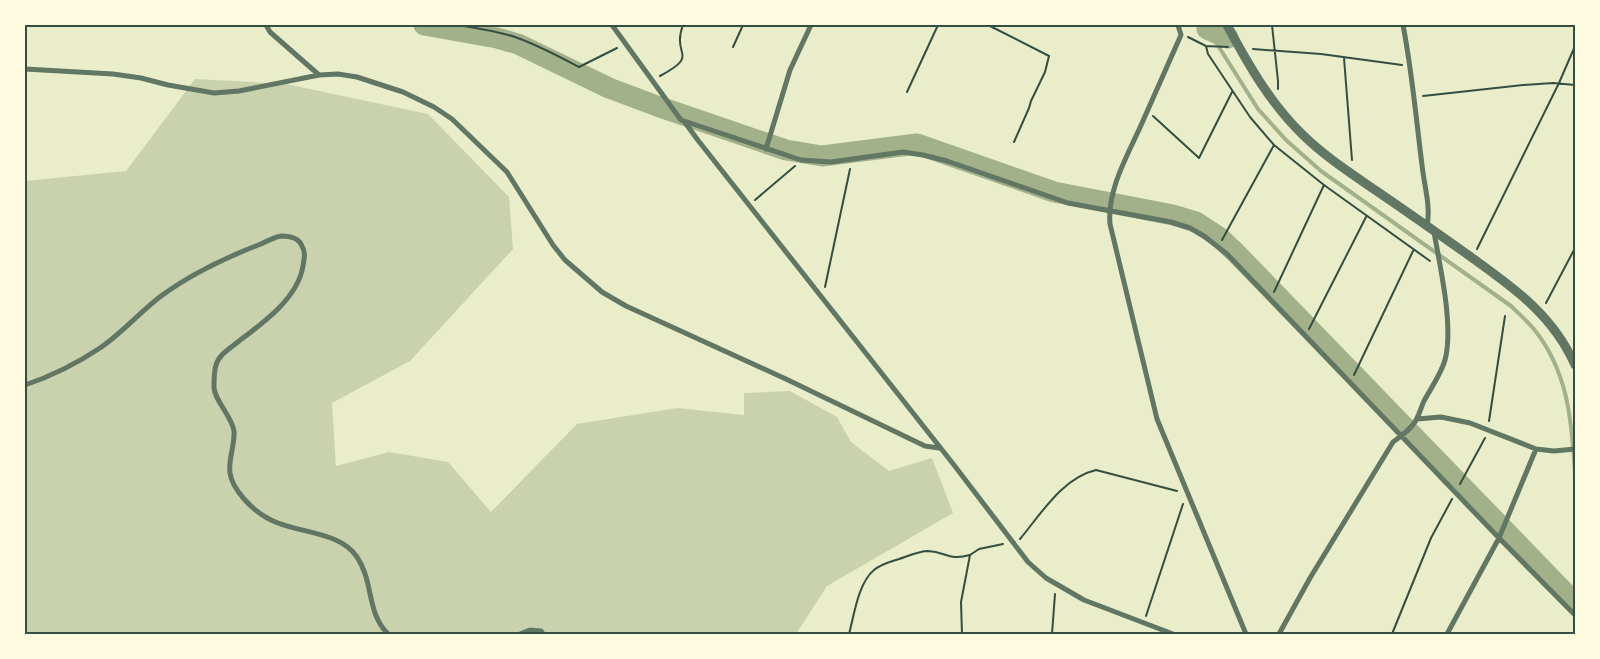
<svg xmlns="http://www.w3.org/2000/svg" width="1600" height="659" viewBox="0 0 1600 659" font-family="'IBM Plex Serif',serif">
<style>
.green{fill:#cad2ad}
.lines{fill:none;stroke-linecap:round;stroke-linejoin:round}
.stream{stroke:#a3b18a;stroke-width:4}
.river{stroke:#a3b18a;stroke-width:21}
.path{stroke:#344e41;stroke-width:2}
.minor{stroke:#617663;stroke-width:5}
.tertiary{stroke:#617663;stroke-width:9}
.neatline{fill:none;stroke:#344e41;stroke-width:2}
</style>
<rect width="100%" height="100%" fill="#e9edc9"/>
<path class="green" d="M195,79L286,84L428,114L509,197L513,249L410,361L332,403L336,466L389,452L448,462L491,512L577,424L677,408L744,415V393L790,391L837,417L851,442L889,471L932,458L953,513L827,586L796,634H25V181L126,171Z"/>
<g class="lines">
<path class="stream" d="M1201,25L1228,38
M1205,25L1258,109L1286,140L1321,171L1511,306C1518,313 1526,320 1533,328C1568,370 1572,422 1575,474
M1574,634H1575"/>
<path class="river" d="M424,25L497,38L518,44L609,88L657,106L786,150L822,156L917,144L1054,192L1173,215L1196,222L1219,237L1236,253L1575,603
M1207,29L1228,38"/>
<path class="path" d="M458,25C477,28 497,31 515,37C538,45 558,56 579,67L617,48
M988,25L1049,56L1045,72L1031,101L1029,108L1014,142
M1272,25L1278,81V89
M1188,37L1206,46L1228,47
M1206,46L1208,54L1250,117L1274,145L1324,185L1430,261
M733,47L743,25
M1253,49L1321,54L1402,65
M1344,58L1352,160
M660,76C701,54 671,57 683,25
M907,92L938,25
M1423,96L1523,85L1553,83L1575,85
M1153,116L1199,158L1232,92
M755,200L795,166
M1222,240L1274,145
M1477,249L1559,83L1575,46
M825,287L850,169
M1274,292L1324,185
M1546,303L1575,248
M1309,329L1366,217
M1354,375L1413,251
M1489,421L1505,316
M1460,484L1485,438
M1020,539C1041,514 1062,478 1096,470L1177,491
M1146,616L1183,504
M849,634C854,616 858,583 874,570C881,564 890,562 899,559C908,556 919,551 928,551C947,552 948,561 970,555
M962,634L961,602L970,555L979,549L1003,544
M1052,634L1055,594
M1392,634L1431,538L1452,499"/>
<path class="minor" d="M266,25L270,32L319,75
M612,25L681,120L684,121L697,139L954,465L1028,562L1046,578L1084,600L1173,634
M1178,25L1181,35C1168,64 1155,93 1142,123C1128,155 1107,189 1110,224L1157,419L1246,634
M1403,25C1412,71 1416,118 1422,165C1424,185 1431,206 1427,226
M25,69L113,74L141,78L168,85L214,93L239,91L319,75L338,74L357,77L403,92L434,107L452,119L507,172L553,245L565,260L602,292L626,306L788,380L925,446L939,448
M684,121L801,160L831,162L903,152L923,155L947,161L1068,203L1171,222L1190,228L1204,236L1227,254L1499,538L1575,615
M766,149L790,70L811,25
M25,385C52,376 76,364 100,348C122,333 140,312 161,296C191,274 227,257 261,244C267,241 275,237 281,236C289,236 299,238 302,246C306,253 304,259 303,266C298,298 263,323 239,341C231,348 219,354 216,365C214,371 214,380 214,386C213,399 232,416 234,431C235,445 228,460 230,473C231,482 238,492 244,499C254,510 264,518 278,523C303,533 341,533 357,557C374,582 366,612 388,634
M1417,419L1441,417L1470,423L1536,449L1554,451L1575,449
M520,634L530,630L541,631L543,634
M1279,634L1310,578L1393,442C1401,436 1413,428 1417,418C1420,413 1421,407 1424,401C1431,388 1441,374 1445,360C1454,326 1440,267 1434,232
M1447,634L1499,538L1536,449"/>
<path class="tertiary" d="M1227,25C1248,64 1270,103 1302,134C1324,156 1352,174 1378,192C1409,213 1440,235 1471,257C1514,288 1553,315 1575,365"/>
</g>
<rect width="1600" height="659" fill="none" stroke="#fefae0" stroke-width="52"/>
<rect x="26" y="26" width="1548" height="607" class="neatline"/>
</svg>
